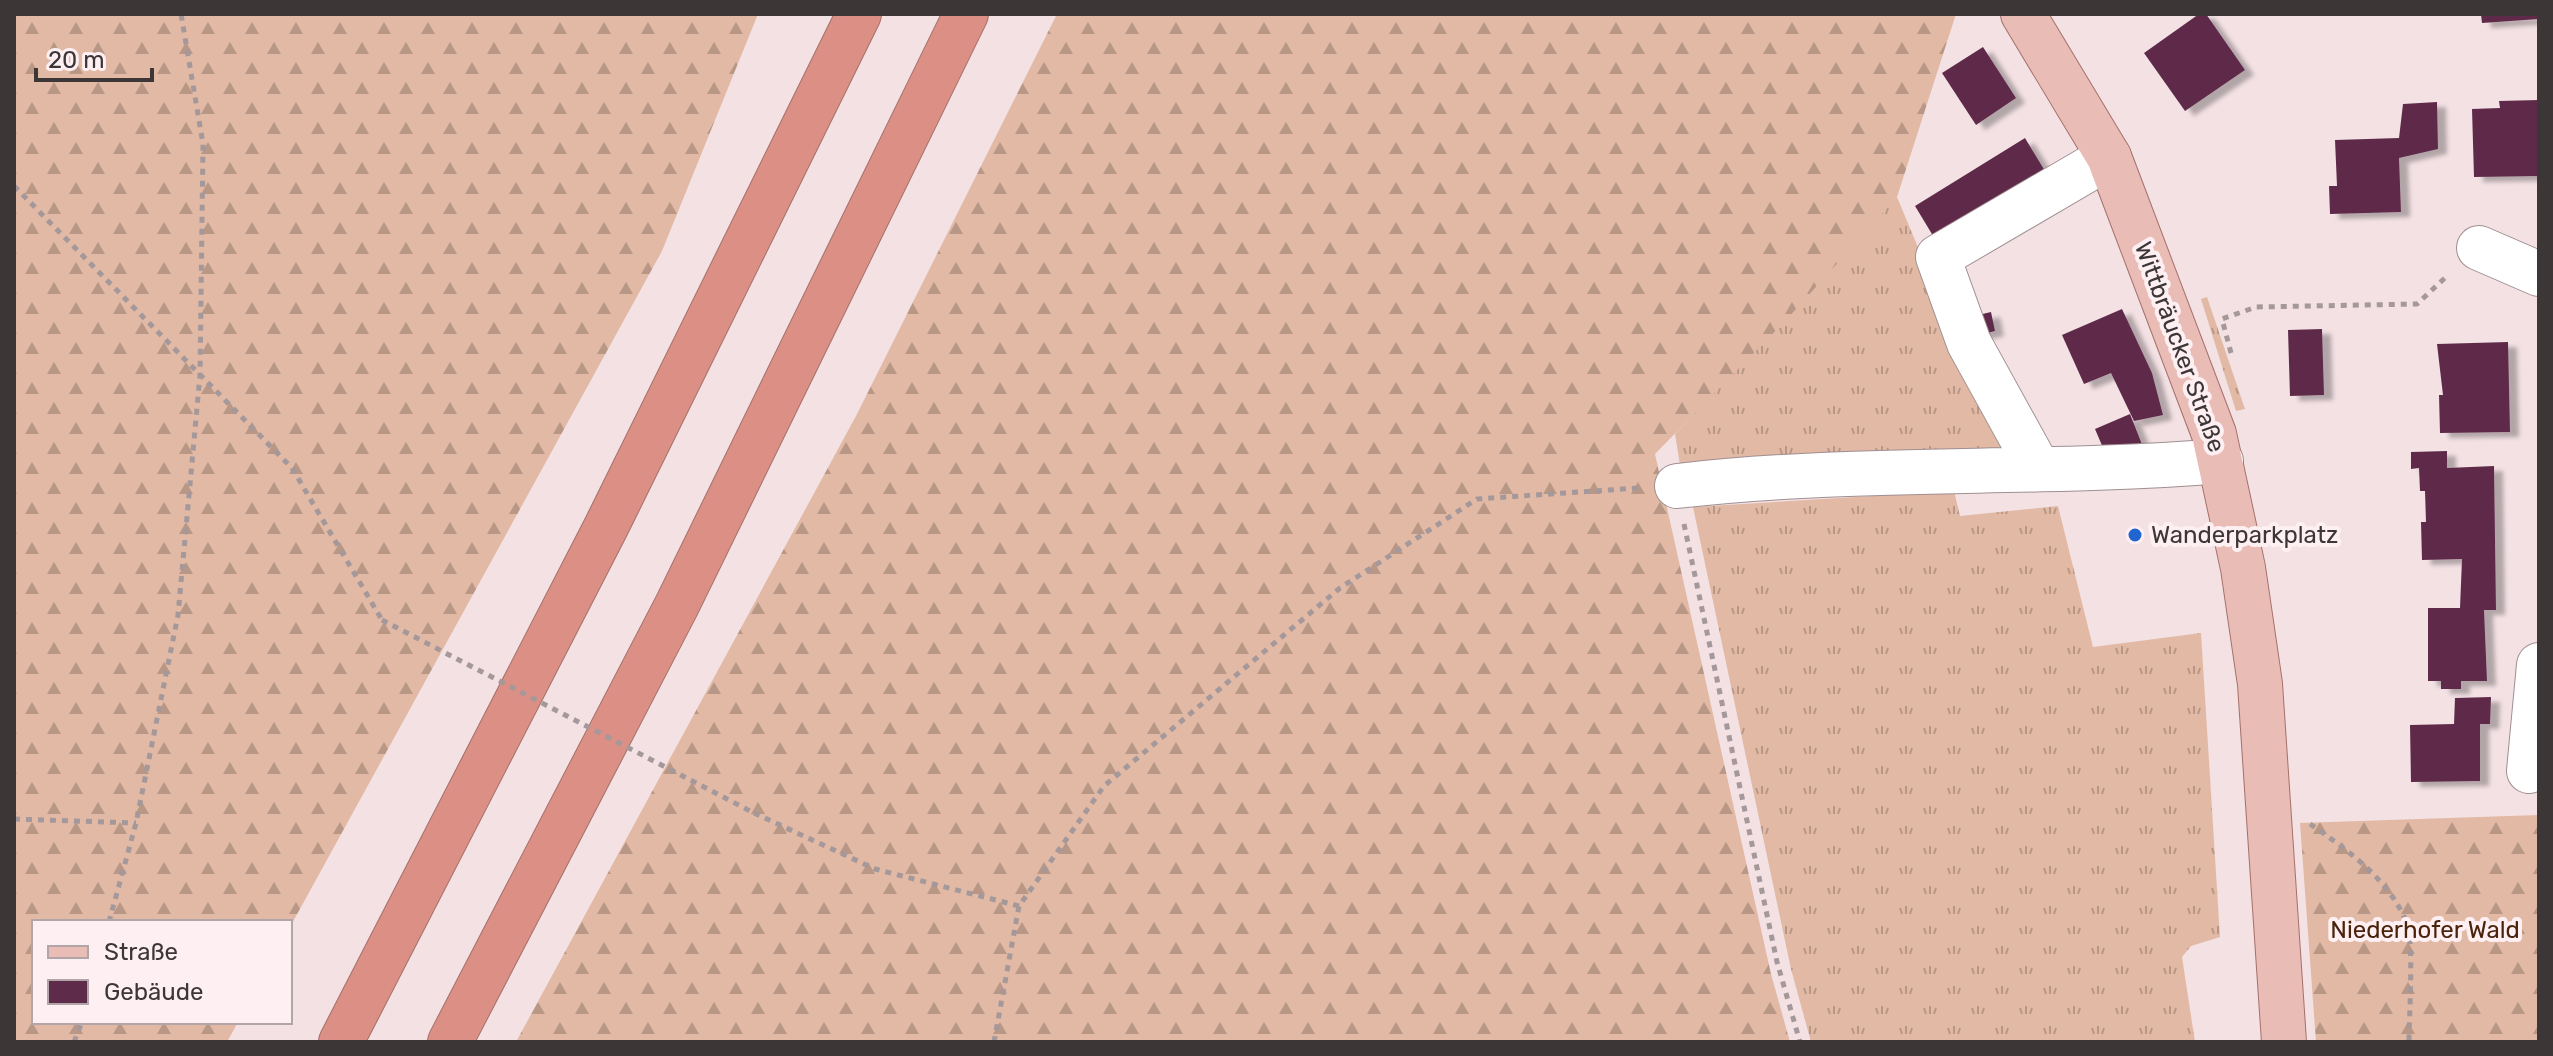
<svg xmlns="http://www.w3.org/2000/svg" width="2553" height="1056" viewBox="0 0 2553 1056" font-family="Rubik,sans-serif">
<style>
.grass{fill:url(#grass-tufts)}
.forest{fill:url(#forest-firs)}
.building{fill:#5e2c4a;filter:url(#shadow)}
.lines{fill:none;stroke-linecap:round;stroke-linejoin:round}
.minor-casing{stroke:#a08f92;stroke-width:46}
.major-casing{stroke:#a4706a;stroke-width:46}
.highway-casing{stroke:#a4706a;stroke-width:46}
.path{stroke:#a5989a;stroke-width:5;stroke-dasharray:6 6;stroke-linecap:butt}
.minor{stroke:#fff;stroke-width:44}
.major{stroke:#e9bcb6;stroke-width:44}
.highway{stroke:#db8f85;stroke-width:44}
.path-bridge{stroke:#a5989a;stroke-width:5;stroke-dasharray:6 6;stroke-linecap:butt}
.poi-dot{fill:#2165d1;stroke:#feeff2;stroke-width:3}
.labels{text-anchor:middle;dominant-baseline:central;stroke-width:8;stroke-linejoin:round;paint-order:stroke}
.street-label{font-size:24px;fill:#3d3637;stroke:#feeff2}
.poi-label{font-size:24px;fill:#3d3637;stroke:#feeff2;text-anchor:start}
.park-label{font-size:24px;fill:#49230b;stroke:#feeff2}
</style>
<defs>
<pattern id="grass-tufts" width="24" height="20" patternUnits="userSpaceOnUse" patternTransform="scale(2)"><rect width="24" height="20" fill="#e1b9a4"/><path d="M3 7l-1-3M5 7V3M7 7l1-3M15 17l-1-3M17 17v-4M19 17l1-3" fill="none" stroke="#b89786"/></pattern>
<pattern id="forest-firs" width="22" height="20" patternUnits="userSpaceOnUse" patternTransform="scale(2)"><rect width="22" height="20" fill="#e1b9a4"/><path d="M5 1l3.5 6h-7zM16 11l3.5 6h-7z" fill="#b89786"/></pattern>
<filter id="shadow"><feDropShadow dx="9" dy="5" stdDeviation="2" flood-color="#0004"/></filter>
</defs>
<rect width="100%" height="100%" fill="#f3e1e4"/>
<path class="grass" d="M1897,197L2007,461L1680,465L1675,434Z
M2207,297L2245,409L2236,411L2201,299Z
M1954,491L1960,516L2058,506L2093,647L2201,633L2220,937L2191,946L2182,957L2195,1042H1811L1791,969L1693,507Z"/>
<path class="forest" d="M14,14H758L662,251L290,927V922H34V1022H238L227,1042H14Z
M1057,14H1956L1897,197L1787,319L1655,454L1771,974L1790,1042H516L856,416Z
M2539,815V1042H2316L2300,823Z"/>
<path class="building" d="M2199,14H2206L2245,70L2185,111L2144,53Z
M2481,14H2539V19L2482,23Z
M1983,47L2016,98L1976,125L1942,73Z
M2539,100V176L2474,177L2472,109L2500,108L2499,101Z
M2437,102L2438,149L2399,158L2401,212L2330,214L2329,186H2337L2335,140L2399,138L2403,104Z
M2025,138L2051,181L1938,244L1915,206Z
M2122,309L2152,373L2163,415L2134,421L2111,373L2084,384L2062,335Z
M1991,312L1995,331L1975,336L1970,317Z
M2322,329L2324,395L2290,396L2288,330Z
M2508,342L2510,432L2440,433L2439,395H2443L2437,344Z
M2130,414L2143,447L2109,462L2095,429Z
M2447,451V468L2494,466L2496,610H2484L2487,681H2461V689H2441V681H2428V608H2460L2462,559L2422,560L2421,522H2426L2425,491H2420L2419,468L2411,469V452Z
M2491,697L2490,724H2480V781L2411,782L2410,725L2454,724L2455,698Z"/>
<g class="lines">
<g class="minor-casing">
<path id="minor" d="M2479,248L2539,274
M2038,468L1969,343L1938,257L2109,157
M1677,486C1858,465 2040,476 2221,461
M2529,771L2539,665"/>
</g>
<g class="major-casing">
<path id="major" d="M2023,14L2109,157L2214,434L2243,568L2260,684L2284,1042"/>
</g>
<g class="highway-casing">
<path id="highway" d="M341,1042L606,527L859,14
M450,1042L677,605L966,14"/>
</g>
<path class="path" d="M14,186L292,468L382,620
M2231,353L2222,319L2256,307L2417,304L2448,275
M1684,524L1777,962L1800,1042
M754,813L875,869L1019,906
M14,819L136,823
M2310,824C2345,848 2393,882 2407,925C2414,943 2409,1018 2409,1042
M109,922L136,823L178,615L200,375L203,144L181,14
M74,1042L82,1022
M994,1042L1019,906L1104,786L1340,588L1477,499L1638,488"/>
<use href="#minor" class="minor"/>
<use href="#major" class="major"/>
<use href="#highway" class="highway"/>
<path class="path-bridge" d="M382,620L754,813"/>
</g>
<circle class="poi-dot" cx="2135" cy="535" r="8"/>
<g class="labels">
<g class="street-label">
<text transform="translate(2180 347) rotate(70)">Wittbräucker Straße</text>
</g>
<g class="poi-label">
<text x="2151" y="535">Wanderparkplatz</text>
</g>
<g class="park-label">
<text x="2425" y="930">Niederhofer Wald</text>
</g>
</g>
<rect width="2553" height="1056" fill="none" stroke="#3d3637" stroke-width="32"/>
<rect x="32" y="920" width="260" height="104" fill="#feeff2" stroke="#b1a5a7" stroke-width="2"/>
<rect x="48" y="946" width="40" height="12" fill="#e9bcb6" stroke="#b1a5a7" stroke-width="2"/>
<text x="104" y="960" font-size="24" fill="#3d3637">Straße</text>
<rect x="48" y="980" width="40" height="24" fill="#5e2c4a" stroke="#b1a5a7" stroke-width="2"/>
<text x="104" y="1000" font-size="24" fill="#3d3637">Gebäude</text>
<path d="M36 68v12h116v-12" fill="none" stroke="#3d3637" stroke-width="4"/>
<text x="48" y="68" font-size="24" fill="#3d3637" stroke="#feeff2" stroke-width="6" paint-order="stroke">20 m</text>
</svg>
